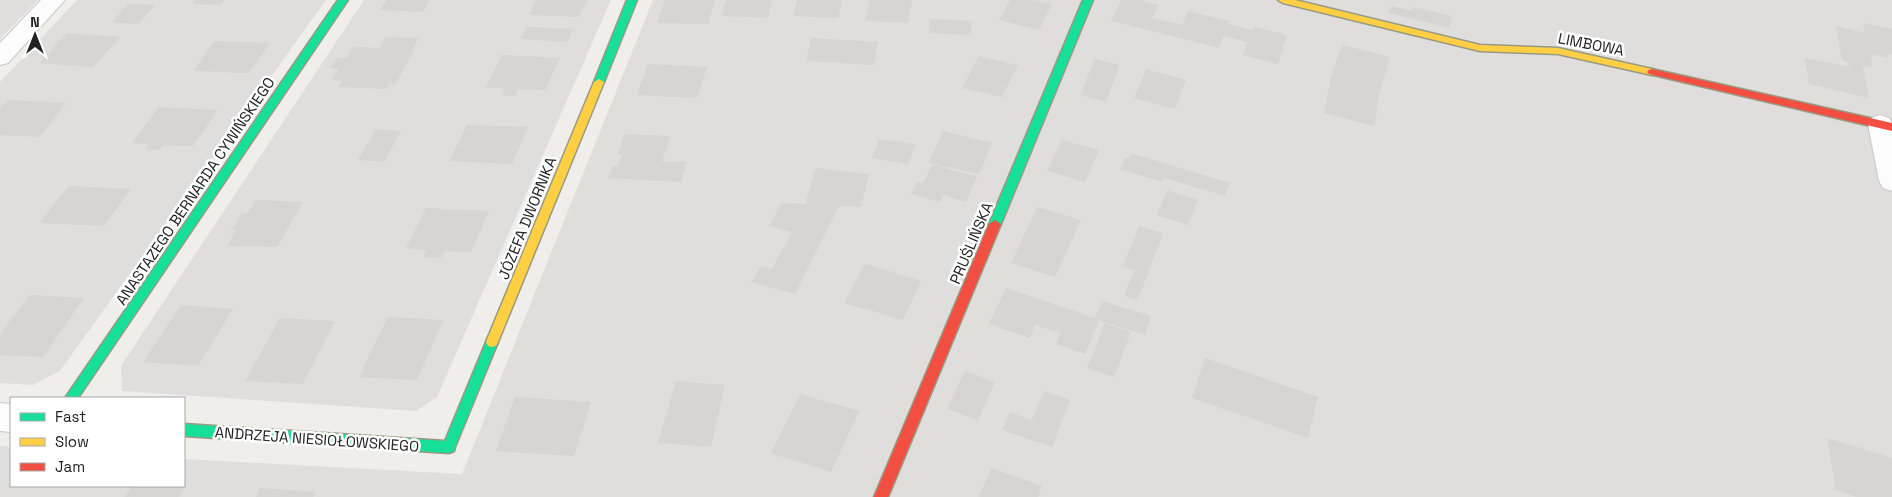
<svg xmlns="http://www.w3.org/2000/svg" width="1892" height="497" viewBox="0 0 1892 497" font-family="'Space Grotesk',sans-serif">
<style>
.residential{fill:#dfdedc}
.building{fill:#d7d4d2}
.lines{fill:none;stroke-linecap:round;stroke-linejoin:round}
.street-casing{stroke:#c9c8c7;stroke-width:2}
.fast-casing{stroke:#999a82;stroke-width:3}
.slow-casing{stroke:#999a82;stroke-width:3}
.jam-casing{stroke:#999a82;stroke-width:3}
.street{fill:#fdfcfc;fill-rule:evenodd}
.fast{fill:#16e098;fill-rule:evenodd}
.slow{fill:#ffcf43;fill-rule:evenodd}
.jam{fill:#f24e42;fill-rule:evenodd}
.labels{text-anchor:middle;dominant-baseline:central;stroke-width:5;stroke-linejoin:round;paint-order:stroke}
.street-label{font-size:15px;fill:#222;stroke:#fff}
</style>
<rect width="100%" height="100%" fill="#f0eeeb"/>
<path class="residential" d="M0,0H38L0,39Z
M77,0H326L60,371L33,385L0,383V82Z
M364,0H611L437,397L416,411L122,391L121,366Z
M653,0H1892V497H0V446L11,447V486H184V459L462,474Z"/>
<path class="building" d="M196,0H224L220,5L193,4Z
M387,0H429L423,12L380,10Z
M536,0H587L579,17L529,15Z
M665,0H715L708,24L657,23Z
M726,0H772L768,18L721,16Z
M797,0H842L838,18L793,16Z
M870,0H912L908,23L865,21Z
M1010,0H1033L1052,4L1039,30L999,20Z
M1121,0H1139L1158,5L1152,18L1182,25L1188,11L1229,21L1228,24L1253,30L1254,27L1287,35L1278,64L1243,55L1248,42L1223,36L1219,48L1111,21Z
M128,4H137L155,5L139,24L112,22Z
M1391,6L1412,11L1413,7L1452,16L1450,28L1389,13Z
M930,19L972,21L971,35L929,33Z
M1863,23L1892,29V55L1888,54V58L1870,54L1873,67L1862,65L1869,98L1809,84L1805,58L1850,67L1848,62L1842,60L1836,26L1865,33Z
M527,27L573,29L567,42L520,39Z
M67,33L120,37L93,67L39,63Z
M386,37L419,38L412,49H415L395,85L390,84L387,89L338,87L342,81L332,80L339,69L330,68L337,58H347L353,47L379,48Z
M811,38L878,42L874,65L806,61Z
M215,41L270,43L249,73L193,71Z
M1342,45L1390,57L1376,106L1378,107L1374,126L1324,113L1331,77Z
M502,55L560,58L545,90L518,89L515,96L501,95L504,88H485Z
M979,56L1018,65L1002,97L962,88Z
M1095,59L1120,65L1106,102L1080,95Z
M648,64L707,67L697,98L637,95Z
M1146,69L1186,80L1175,109L1134,98Z
M8,100L67,103L39,137L0,135V109Z
M159,107L218,110L193,146L163,145L159,150L145,149L149,144L132,143Z
M467,125L528,127L512,164L449,161Z
M376,129L401,131L384,162L358,160Z
M943,131L992,143L979,174L928,163Z
M625,134L671,136L662,161L687,162L681,182L608,178L613,166H618L622,155H617Z
M879,139L915,144L908,164L872,158Z
M1062,140L1099,150L1085,182L1047,171Z
M1131,153L1230,183L1225,196L1164,178L1162,182L1120,169L1125,158L1128,159Z
M932,165L977,176L966,202L943,195L940,202L911,194L917,182L923,183Z
M816,168L869,174L861,207L839,206L795,294L751,282L761,266L772,269L792,232L769,226L782,203L805,204Z
M69,186L131,189L104,226L39,223Z
M1167,190L1198,200L1188,225L1157,215Z
M256,200L303,202L277,247L227,246L236,231H231L242,213L247,214Z
M1037,207L1081,220L1055,277L1011,263Z
M426,208L489,211L471,252L445,251L441,258L423,257L426,250L406,248Z
M1139,226L1163,233L1138,300L1124,296L1134,270L1123,266Z
M865,264L921,281L903,320L844,303Z
M1006,288L1095,318L1102,301L1151,316L1145,335L1099,320L1085,354L1056,344L1060,333L1035,325L1030,338L989,324Z
M29,295L84,298L43,357L0,355V334Z
M181,305L233,309L198,366L143,362Z
M388,317L443,320L417,380L359,377Z
M280,318L335,321L303,384L245,381Z
M1105,323L1131,332L1114,377L1087,368Z
M1205,358L1318,397L1308,438L1192,398Z
M965,371L995,382L978,420L947,409Z
M676,381L725,385L711,447L658,443Z
M1044,391L1070,400L1052,447L1002,430L1010,412L1032,420Z
M800,394L859,411L831,472L771,453Z
M515,397L591,402L574,456L496,451Z
M1827,438L1892,458V497H1857L1836,490Z
M991,468L1042,486L1038,497H979Z
M132,486H185L179,497H125Z
M260,488L316,492L313,497H256Z"/>
<g class="lines">
<g class="street-casing">
<path id="street" d="M41,0H65L8,63L0,65V43Z
M1880,115L1889,118L1892,123V191L1883,188L1879,181L1868,124L1871,118Z
M0,403L11,404V432L0,431Z"/>
</g>
<g class="fast-casing">
<path id="fast" d="M338,0H348L78,398H65Z
M627,0H637L604,82L602,84H596L594,82Z
M1083,0H1093L1001,224L995,228L991,227L989,224Z
M492,337L496,338L498,342L455,447L454,451L449,453L184,436V424L445,441L486,342L488,338Z"/>
</g>
<g class="slow-casing">
<path id="slow" d="M1278,0H1295L1480,45L1558,48L1652,69L1657,72L1652,75L1558,54L1480,51L1283,3Z
M599,79L604,82L498,342L496,346L492,347L488,346L486,342L594,82Z"/>
</g>
<g class="jam-casing">
<path id="jam" d="M1652,69L1892,123V131L1649,74L1647,72L1649,70Z
M995,220L1001,224L888,497H874L989,224Z"/>
</g>
<use href="#street" class="street"/>
<use href="#fast" class="fast"/>
<use href="#slow" class="slow"/>
<use href="#jam" class="jam"/>
</g>
<g class="labels">
<g class="street-label">
<text transform="translate(1591 44) rotate(11)">LIMBOWA</text>
<text transform="translate(195 191) rotate(-56)">ANASTAZEGO BERNARDA CYWIŃSKIEGO</text>
<text transform="translate(527 218) rotate(-68)">JÓZEFA DWORNIKA</text>
<text transform="translate(971 243) rotate(-67)">PRUŚLIŃSKA</text>
<text transform="translate(317 439) rotate(4)">ANDRZEJA NIESIOŁOWSKIEGO</text>
</g>
</g>
<rect x="10" y="397" width="175" height="90" fill="#ffffff" stroke="#a7a7a7"/>
<rect x="20" y="413" width="25" height="8" fill="#16e098" stroke="#a7a7a7"/>
<text x="55" y="422" font-size="15" fill="#222222">Fast</text>
<rect x="20" y="438" width="25" height="8" fill="#ffcf43" stroke="#a7a7a7"/>
<text x="55" y="447" font-size="15" fill="#222222">Slow</text>
<rect x="20" y="463" width="25" height="8" fill="#f24e42" stroke="#a7a7a7"/>
<text x="55" y="472" font-size="15" fill="#222222">Jam</text>
<g transform="translate(35 35)" stroke="#ffffff" stroke-width="4" paint-order="stroke">
<path d="M0-4L9 19L0 12L-9 19Z" fill="#222222"/>
<text y="-8" font-size="14" font-weight="bold" text-anchor="middle" fill="#222222">N</text>
</g>
</svg>
